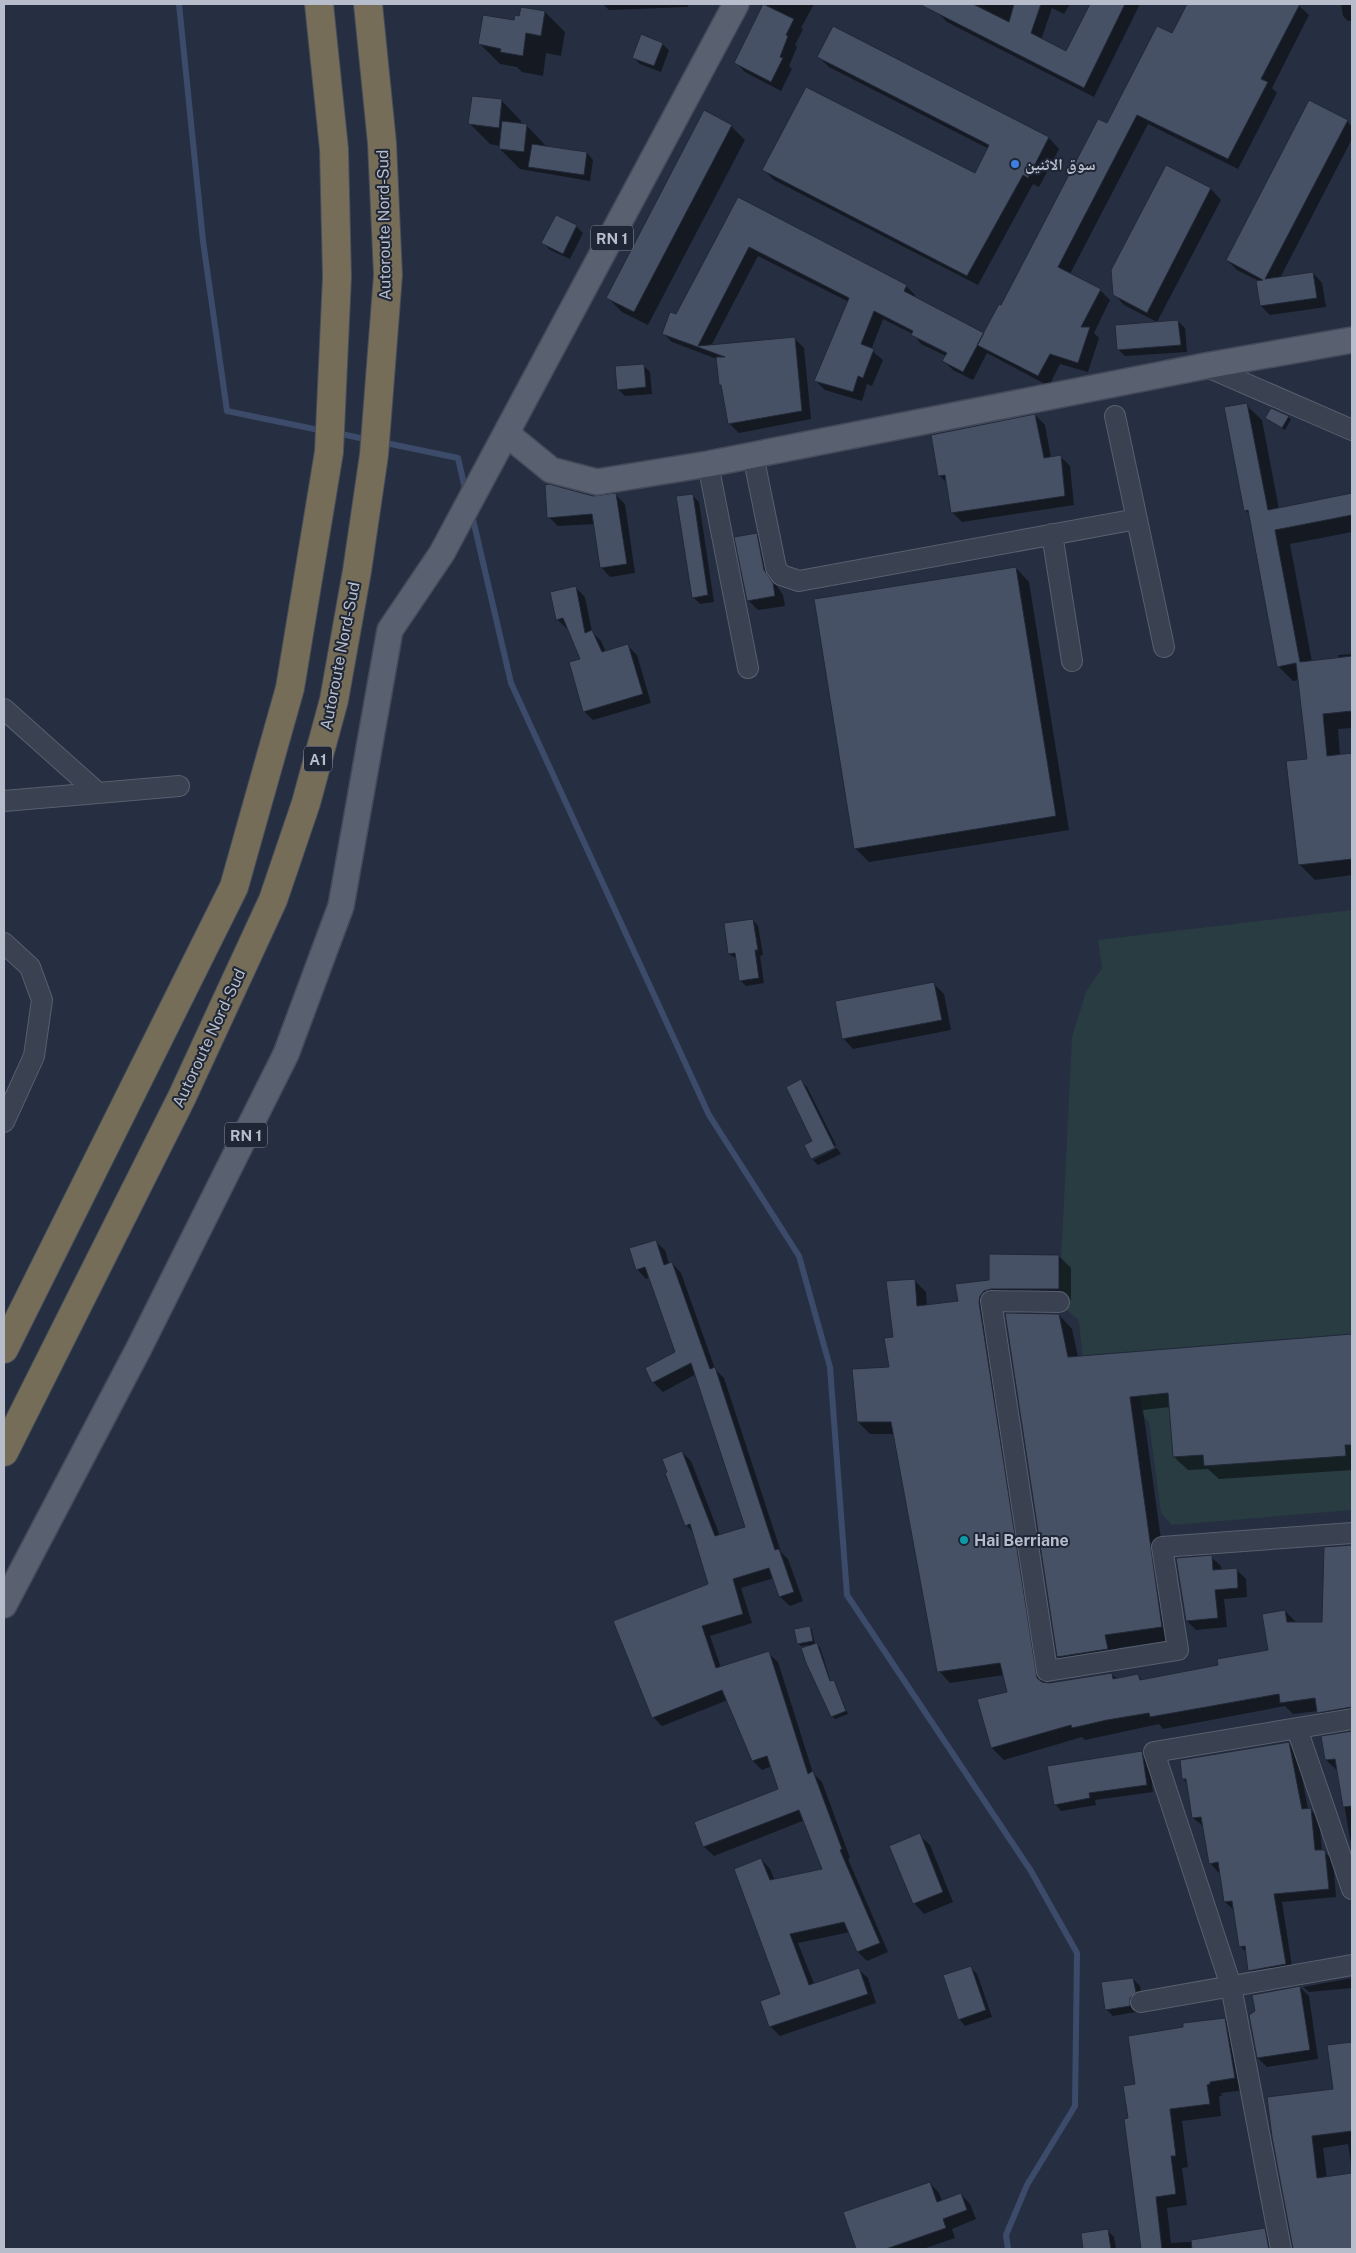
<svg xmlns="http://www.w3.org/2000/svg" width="1356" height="2253" viewBox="0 0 1356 2253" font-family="'Public Sans','Noto Naskh Arabic',sans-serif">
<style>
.green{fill:#283c42}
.shadow{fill:#0007}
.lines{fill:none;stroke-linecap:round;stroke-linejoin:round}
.stream{stroke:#3c4b69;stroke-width:6}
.building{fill:#475165;stroke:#212838}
.minor-casing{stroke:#585f6e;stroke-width:22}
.major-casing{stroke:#444a5a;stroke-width:28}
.highway-casing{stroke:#454c5b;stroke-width:30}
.minor{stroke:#3a4150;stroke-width:20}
.major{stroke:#596070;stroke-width:25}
.highway{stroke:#766d58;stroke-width:28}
.shop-dot{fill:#3f7fe0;stroke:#1f2636;stroke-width:2}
.culture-dot{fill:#0f9aa8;stroke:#1f2636;stroke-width:2}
.labels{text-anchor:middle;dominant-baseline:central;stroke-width:4;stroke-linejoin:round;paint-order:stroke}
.shield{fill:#1f2636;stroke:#89909e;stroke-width:1}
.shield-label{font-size:15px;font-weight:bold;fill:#b7bdcb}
.poi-label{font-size:16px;font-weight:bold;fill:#b7bdcb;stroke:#1f2636;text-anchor:start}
.street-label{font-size:16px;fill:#b7bdcb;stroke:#1f2636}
</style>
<rect width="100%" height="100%" fill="#262f41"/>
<path class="green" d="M1352,910V1510L1172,1525L1161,1513L1149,1422L1141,1413L1140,1394L1087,1401L1079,1321L1059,1302L1072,1037L1086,992L1102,968L1098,940Z"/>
<path class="shadow" d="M603,4H688V7L609,10Z
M764,4H814L801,28L803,29L795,45L797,47L789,66L792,69L781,91L745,72L736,63Z
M929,4H1070L1064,14L1052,8L1041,40L1066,53L1092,4H1140L1094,97L947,22L937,12L939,9Z
M1188,4H1297L1309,15L1272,88L1277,93L1238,169L1148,124L1070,274L1100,290L1110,300L1094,333L1099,338L1088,372L1060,364L1049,386L987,353L973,380L953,370L944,361L946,356L921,344L913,334L883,319L871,350L883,360L872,386L867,384L862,401L825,390L816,381L849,302L758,256L711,346L795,339L804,348L811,419L739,433L730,424L723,387L720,385L717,359L672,342L663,333L676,316L739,198L906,286L915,295L914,298L984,335L1107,125L1172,35Z
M1341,4H1352V21H1348L1343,16Z
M545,12L565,32L561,56L546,53L543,76L522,72L517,67L500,64L480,44L515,21Z
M834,28L1049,138L1059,149L1039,187L1033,184L978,285L774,180L764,170L975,175L989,149L829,67L819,57Z
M662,44L669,50L661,72L640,64L634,58Z
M501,100L521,121V125H526L547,147L587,153L593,160L590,181L520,169L500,149V146L490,144L470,124Z
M1347,121L1352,127V139L1280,278L1313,273L1322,283L1326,307L1270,315L1261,306L1257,280L1237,270L1227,260Z
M731,126L745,140L648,325L622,312L608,298Z
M1166,166L1211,189L1221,200L1157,322L1124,305L1114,294Z
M576,226L583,233L570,259L550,250L543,243Z
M1178,321L1185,328L1187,352L1125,356L1118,349Z
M643,365L650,372L652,394L625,396L618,389Z
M1246,405L1262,420L1279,509L1352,494V532L1290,544L1312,662L1339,659L1338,655L1352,654V728L1338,729L1340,756L1352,755V875L1315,880L1299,864L1308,760L1299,680L1293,681L1278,666L1250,515L1245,510Z
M1035,415L1045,425L1051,458L1060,456L1070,466L1074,505L962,522L952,512L947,483L939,475Z
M1288,417L1291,419L1285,430L1266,418Z
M616,495L625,504L635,573L610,577L601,567L595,524L558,526L549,517L594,497Z
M692,495L699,502L714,602L700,604L693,597Z
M756,535L767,545L774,582L783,595L785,606L758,610L748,600Z
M1016,568L1029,582L1069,830L869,862L855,848Z
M576,588L585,597L592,632L601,641L606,652L628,646L637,655L651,703L593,720L584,711L581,660L568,628H566L557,619Z
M753,920L758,926L763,955L760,956L764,983L746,986L740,980L737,959L729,954Z
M934,984L944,994L951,1030L853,1049L843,1038Z
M801,1081L807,1087L836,1145L813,1157V1159H812L814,1141Z
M837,1148L841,1154L818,1165L813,1160Z
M655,1241L665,1250L669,1264L672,1263L681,1273L715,1369L724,1378L781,1552L788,1559L803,1601L790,1606L780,1597L774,1578L741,1588L752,1623L710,1636L721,1668L768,1653L778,1662L813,1773L822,1782L850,1858L848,1859L888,1952L867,1961L858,1952L850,1932L798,1943L814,1984L858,1969L868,1978L876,2003L780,2036L770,2026L782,1995L761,1859L770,1869L775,1881L823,1870L805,1820L714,1856L704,1847L695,1823L779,1790L772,1766L762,1770L753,1761L728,1700L662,1726L653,1717L709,1585L694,1533L686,1525L682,1452L691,1461L720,1536L746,1528L696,1374L663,1392L653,1382L646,1368L676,1353L650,1277L646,1279L637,1269Z
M1059,1256L1071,1268V1300L1003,1301L991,1315L1046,1683L1112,1674L1117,1679L1138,1675L1143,1681L1219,1666L1269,1651L1285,1611L1297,1623L1323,1624L1325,1548L1352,1546V1720L1330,1724L1318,1711L1293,1714L1285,1706L1163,1729L1159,1724L1085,1740L1082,1737L1004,1760L992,1748L1009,1692L1004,1675L950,1683L939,1671L895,1434H870L858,1422L890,1368L894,1338L914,1280L926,1292L927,1306L959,1302L990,1281Z
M1059,1315L1072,1329L1078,1357L1352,1335V1470L1219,1479L1208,1469L1188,1470L1174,1457L1170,1407L1143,1410L1175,1640L1118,1648L1120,1663L1072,1670L1058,1657Z
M1211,1557L1221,1566V1570L1236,1569L1246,1579L1247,1597L1224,1599L1227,1627L1196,1630L1187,1621Z
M809,1627L812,1630L815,1645L820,1647L831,1682L836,1685L848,1714L835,1719L832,1716L809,1645L801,1646L798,1643Z
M1352,1731V1842L1350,1840L1339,1772L1326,1760L1322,1737Z
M1288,1743L1297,1751L1308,1809H1310L1319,1818L1322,1851L1333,1859L1336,1897L1282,1902L1293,1973L1258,1979L1250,1971L1247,1953L1240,1946L1234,1910L1225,1902L1221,1871L1218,1872L1210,1863L1203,1826L1193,1818L1188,1784L1183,1779Z
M1142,1752L1149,1759L1153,1792L1095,1800L1096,1805L1061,1811L1055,1804Z
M919,1835L930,1845L953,1902L924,1914L914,1903Z
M971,1968L977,1974L992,2017L965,2026L959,2019Z
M1352,1978V1988L1309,1992L1303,1987Z
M1133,1979L1140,1986L1142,1999L1136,2004V2012L1113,2016L1106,2009Z
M1300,1987L1309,1996L1318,2059L1267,2067L1258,2058Z
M1225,2019L1236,2031L1246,2090L1221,2093L1222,2096H1219L1221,2116L1182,2121L1188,2167L1182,2168L1187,2205L1167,2208L1171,2243L1189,2242L1264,2229L1276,2241L1278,2249H1142L1126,2120L1130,2119L1137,2085L1185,2028Z
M1352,2043V2171L1348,2144L1323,2148L1327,2178L1352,2174V2249H1293L1273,2137L1334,2090L1328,2046Z
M930,2183L939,2193L942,2201L961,2194L970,2204L976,2219L952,2229L955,2238L923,2249H858L845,2213Z
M1107,2230L1114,2237L1116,2249H1084L1082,2234Z"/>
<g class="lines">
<path class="stream" d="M179,4L203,241L227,411L324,431
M337,433L369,440
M381,442L458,458L466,493
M472,515L511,683L709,1115L799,1256L830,1367L847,1595L1031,1871L1077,1953L1075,2106L1027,2185L1006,2235L1008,2249"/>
</g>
<path class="building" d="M763,4L794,19L786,35L788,36L780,57L783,58L771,82L734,63Z
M919,4H973L1009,22L1014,4H1041L1031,33L1066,51L1090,4H1125L1084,88Z
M1187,4H1300L1261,79L1268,82L1228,159L1137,115L1058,267L1101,289L1081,327H1090L1078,363L1050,354L1038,376L977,345L999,304L1001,305L1098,119L1107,123L1157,26L1172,33Z
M521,7L545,11L541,36L526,33L523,56L500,52L501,49L478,44L483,15L514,20L515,15L519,16Z
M833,26L1049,137L1028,178L1023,175L967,276L762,170L806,87L975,173L989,145L817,57Z
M641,34L663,43L654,66L632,58Z
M472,96L502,99L499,128L468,124Z
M1309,100L1348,120L1265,279L1313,272L1317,298L1260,306L1256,281L1263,280L1226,260Z
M704,110L732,125L634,312L606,298Z
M502,121L527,124L524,152L499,149Z
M532,144L587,152L584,175L528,167Z
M1166,165L1211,188L1147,313L1113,295L1111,270Z
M738,197L907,285L904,291L984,333L963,372L942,361L947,353L911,335L913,331L874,311L861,344L874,349L863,378L858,376L853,392L814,381L849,298L749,247L698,346L795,337L802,411L728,424L721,385H719L716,357H725L662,334L670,312L676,314Z
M556,215L577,225L563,254L541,243Z
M1178,320L1181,345L1117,350L1115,325Z
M644,364L646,387L617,390L615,366Z
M1247,403L1268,510L1352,493V515L1275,530L1300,662L1352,656V711L1323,714L1327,756L1352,753V859L1298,865L1286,761L1307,759L1296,663L1277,667L1248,510L1244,511L1224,407Z
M1271,408L1289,416L1282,428L1265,418Z
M1035,414L1044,458L1061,455L1065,496L951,513L945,475L938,476L931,435Z
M549,484L593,496L616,493L627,564L600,568L592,514L547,518L545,485Z
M693,494L708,595L692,598L676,496Z
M757,533L764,570L773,583L775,596L747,601L734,537Z
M1016,567L1056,816L854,849L814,599Z
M576,586L585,633L592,630L602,652L628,644L643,694L583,712L569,662L580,659L563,618L556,620L550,592Z
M753,919L758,950H755L759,978L739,981L735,953L728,954L724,923Z
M934,982L942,1020L842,1039L835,1001Z
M801,1079L835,1148L811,1159L804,1145L812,1141L786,1087Z
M656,1240L664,1265L672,1262L710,1369L715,1367L775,1550L779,1549L794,1592L779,1597L769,1568L733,1579L743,1614L702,1626L716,1668L769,1651L808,1774L813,1771L842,1849L840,1850L880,1943L857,1952L844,1922L790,1934L809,1985L859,1968L868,1994L769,2027L760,2001L780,1994L734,1869L761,1858L770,1880L822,1869L799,1810L703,1847L694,1822L778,1789L767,1756L752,1761L722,1690L652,1718L613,1621L708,1584L690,1524L685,1526L665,1473L667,1472L662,1459L682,1451L715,1536L745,1527L691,1363L652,1383L645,1368L675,1352L645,1267L636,1270L629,1248Z
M989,1254L1059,1255V1289H991L984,1291L980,1296L979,1302L1037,1678L1042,1682L1049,1683L1112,1673L1113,1679L1138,1674L1140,1680L1218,1665L1217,1659L1268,1650L1262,1614L1285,1610L1287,1622H1322L1324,1547L1352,1545V1707L1317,1713L1315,1698L1280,1703L1279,1694L1150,1717L1149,1713L1107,1720L1072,1728L1071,1725L991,1748L977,1699L1007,1692L1000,1663L937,1672L891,1422H857L852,1369L889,1367L884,1338L893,1337L886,1281L915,1279L917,1306L958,1301L955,1284L989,1280Z
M1005,1313L1059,1314L1068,1357L1352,1334V1445H1345L1346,1456L1204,1466L1203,1455L1173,1457L1168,1393L1130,1397L1162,1627L1105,1635L1108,1649L1057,1657Z
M1212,1555L1213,1570L1237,1568L1238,1588L1215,1590L1218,1618L1186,1621L1176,1558Z
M810,1626L813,1641L797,1644L794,1629Z
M817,1643L830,1681L834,1680L846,1711L831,1717L806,1663L801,1648Z
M1352,1731V1806L1343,1807L1335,1759L1325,1760L1321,1736Z
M1289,1742L1302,1809L1311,1808L1315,1850H1325L1329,1889L1274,1894L1286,1964L1248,1971L1245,1946L1239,1947L1232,1901L1224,1902L1218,1862L1209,1864L1201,1817L1192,1818L1186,1779H1182L1180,1760Z
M1142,1751L1147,1785L1089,1793L1090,1798L1054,1805L1047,1766Z
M920,1833L943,1892L913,1904L889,1846Z
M971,1966L986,2010L958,2020L943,1975Z
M1133,1978L1136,1992L1130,1998V2006L1105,2010L1101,1982Z
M1300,1986L1310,2050L1257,2058L1249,2015L1255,2011L1252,1995Z
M1225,2018L1235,2078L1210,2082V2084L1207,2085L1210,2104L1170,2109L1176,2156H1171L1176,2194L1156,2197L1162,2249H1141L1124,2119L1128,2118L1123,2086L1135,2084L1128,2036L1183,2027V2023Z
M1352,2042V2131L1312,2136L1317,2178L1352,2173V2249H1293L1272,2137L1267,2097L1333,2089L1327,2045Z
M930,2182L937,2202L961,2193L967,2210L943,2219L946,2228L886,2249H856L843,2212Z
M1265,2228L1269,2249H1192L1191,2240Z
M1108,2229L1111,2249H1083L1081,2233Z"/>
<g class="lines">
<g class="minor-casing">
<path id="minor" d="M1205,366L1352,430
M1115,416L1164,647
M753,455L776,568L781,575L799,581L1137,519
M708,464L748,668
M1052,534L1072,661
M4,709L98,793L4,801
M98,793L179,786
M4,943L30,967L42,1000L34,1056L4,1122
M1059,1302L991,1301L1047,1671L1178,1650L1162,1547L1352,1533
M1297,1729L1352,1889
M1141,2002L1352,1965
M1281,2249L1231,1986L1154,1752L1352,1719"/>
</g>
<g class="major-casing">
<path id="major" d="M507,434L551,470L597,482L708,464L1205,366L1352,340
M4,1605L139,1348L286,1054L341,906L390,630L442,553L736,4"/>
</g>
<g class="highway-casing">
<path id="highway" d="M4,1349L234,887L290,688L329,452L337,277L334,149L319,4
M4,1452L182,1097L273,900L306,803L334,700L357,571L374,455L388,275L382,143L368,4"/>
</g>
<use href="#minor" class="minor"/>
<use href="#major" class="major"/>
<use href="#highway" class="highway"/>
</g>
<circle class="shop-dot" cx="1015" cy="164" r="5"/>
<circle class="culture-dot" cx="964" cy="1540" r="5"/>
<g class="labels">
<g class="shield">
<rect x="591" y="225.5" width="42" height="25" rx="4"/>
<rect x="304" y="746.5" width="28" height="25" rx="4"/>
<rect x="225" y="1122.5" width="42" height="25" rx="4"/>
</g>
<g class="shield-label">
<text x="612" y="238">RN 1</text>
<text x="318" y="759">A1</text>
<text x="246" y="1135">RN 1</text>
</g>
<g class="poi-label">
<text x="1025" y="164">ﺳﻮق اﻻﺛﻨﻴﻦ</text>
<text x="974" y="1540">Hai Berriane</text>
</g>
<g class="street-label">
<text transform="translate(384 225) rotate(-91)">Autoroute Nord-Sud</text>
<text transform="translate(340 656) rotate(-79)">Autoroute Nord-Sud</text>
<text transform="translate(209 1038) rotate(-65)">Autoroute Nord-Sud</text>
</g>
</g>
<rect width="1356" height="2253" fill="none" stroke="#b7bdcb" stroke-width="10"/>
</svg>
